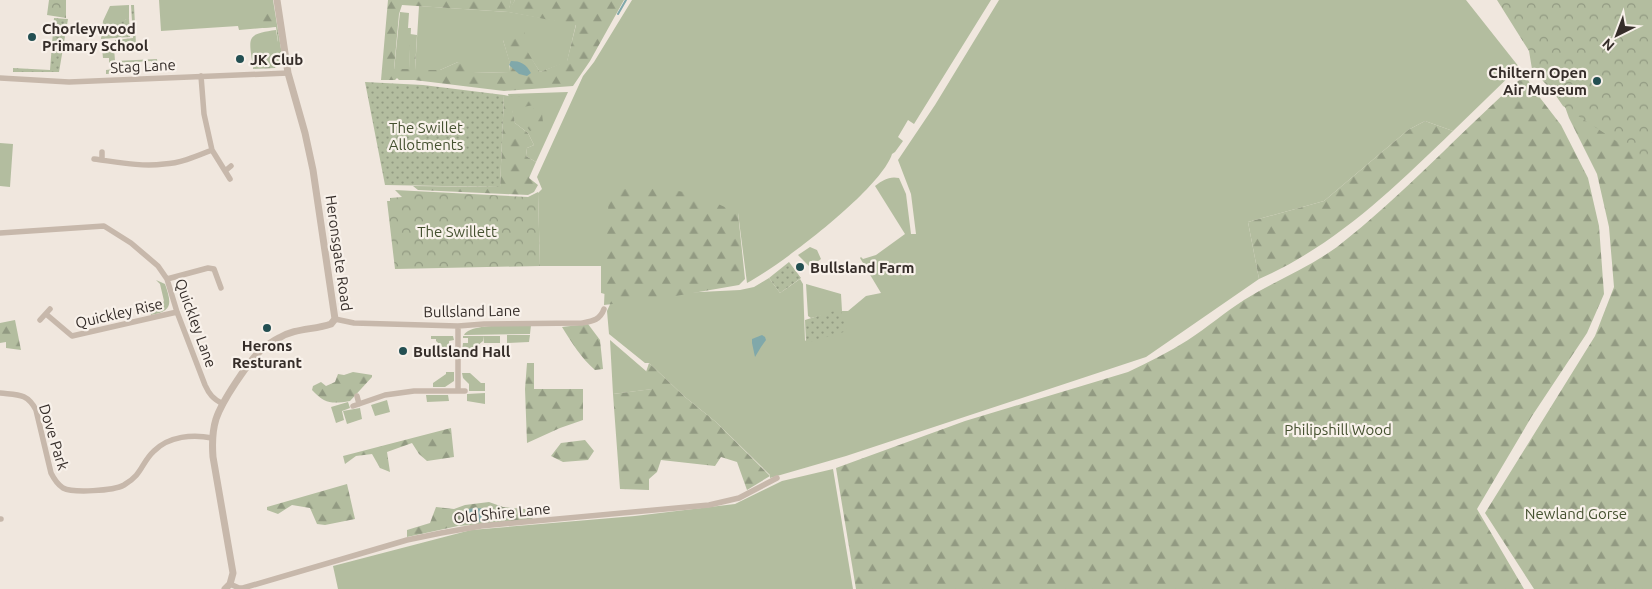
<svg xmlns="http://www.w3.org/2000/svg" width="1652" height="589" viewBox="0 0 1652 589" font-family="Ubuntu,sans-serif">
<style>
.grass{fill:#b3bd9f}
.forest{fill:url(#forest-firs);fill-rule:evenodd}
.park{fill:url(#park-crowns)}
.garden{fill:url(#garden-dots)}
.water{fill:#80a8aa}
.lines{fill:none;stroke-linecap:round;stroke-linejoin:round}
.stream{stroke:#80a8aa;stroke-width:2}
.minor{stroke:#c7b8ab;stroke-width:5.5}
.tertiary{stroke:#c7b8ab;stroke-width:7}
.poi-dot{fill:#234f52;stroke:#f8f1ea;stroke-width:2}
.labels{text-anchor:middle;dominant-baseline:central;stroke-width:4.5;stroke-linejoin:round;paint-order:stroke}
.poi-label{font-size:15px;font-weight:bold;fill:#352d29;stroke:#f8f1ea;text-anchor:start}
.street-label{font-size:15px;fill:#352d29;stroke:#f8f1ea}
.park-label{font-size:15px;fill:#455130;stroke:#f8f1ea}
</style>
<defs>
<pattern id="forest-firs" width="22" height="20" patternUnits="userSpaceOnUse" patternTransform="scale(1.25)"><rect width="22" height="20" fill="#b3bd9f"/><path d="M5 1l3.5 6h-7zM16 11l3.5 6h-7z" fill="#929a82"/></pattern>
<pattern id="park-crowns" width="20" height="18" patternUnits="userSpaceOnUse" patternTransform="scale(1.25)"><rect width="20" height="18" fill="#b3bd9f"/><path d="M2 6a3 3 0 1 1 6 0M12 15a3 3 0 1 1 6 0" fill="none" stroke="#929a82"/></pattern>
<pattern id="garden-dots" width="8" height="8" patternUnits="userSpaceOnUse" patternTransform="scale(1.25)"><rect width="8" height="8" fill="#b3bd9f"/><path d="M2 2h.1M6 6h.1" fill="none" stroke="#929a82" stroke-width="1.8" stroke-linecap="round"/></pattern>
</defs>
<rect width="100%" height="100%" fill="#f0e7de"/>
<path class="grass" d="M159,0H269L273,27L239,30L238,26L161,31Z
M511,0H515L509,12L576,24L567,62L540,72L523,46L503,40L510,63L509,65L510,72L473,73L458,62L440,70H415L419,6L508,12Z
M632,0H991L914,124L908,120L898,137L903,141L895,152L892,154C881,189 781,265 747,283L738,213L605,294L601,293V266H540L538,193L542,189L537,177L583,76L594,62Z
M999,0H1466L1519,67L1453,131L1425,121L1408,130L1324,201L1248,222L1259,279L1146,357L846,456L770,478V475L716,422L685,397L649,363H645L609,334L607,311L612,300L660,294L740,290L754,287L769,278L780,293L800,279L803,284L805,341L841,311L811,318L808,316L806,284L841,294L842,311H848L866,296L881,293L860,258L861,257L863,259L876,255L905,234L875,186C883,180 889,176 899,178L906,194L911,234H916L911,194L898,160L935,105Z
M129,5V18C120,22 115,28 114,38L101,39L103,21L110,6Z
M400,12L409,13L408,28H411L409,70H394Z
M276,30L280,55L274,65L253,67C249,38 245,34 276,30Z
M114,47L115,61L157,59L158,72L145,73V68L152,67L151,61L135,62L136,68H141V73H128V69L134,68L133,62L117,63L118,69H123V73L106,74V70L114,69V63H109V58H103L102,48Z
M568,92L536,162L526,156L527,148L534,145L528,133L515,123L508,94Z
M0,143L13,144L10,187L0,186Z
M810,247L817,250L821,259L810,267L798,255Z
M156,280L165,284C171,302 174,311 151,315L150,312L157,311L164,301L160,284Z
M531,325L530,334L464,335C470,323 517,326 531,325Z
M507,335H530L529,342L507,343Z
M431,336H453L454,340L449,341V350L454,351V353L447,352V351L436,341V339H431Z
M463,336H500V343H484L483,336V341L471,351H462L463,343H468V338H463Z
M610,340L646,371L653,389L613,394Z
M446,372H454V381L445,387H433V383L446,374Z
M462,373H470L481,383H485V391H469V384L463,378Z
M485,393V404L467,401V394Z
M426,395H448L449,401L427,402Z
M387,400L390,412L375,416L371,405Z
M348,402L350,408L342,411L344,420L336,423L331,407Z
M360,408L362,419L347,424L343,411Z
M833,469L853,589H338L333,566L471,530L635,516L735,504L782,481Z"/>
<path class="forest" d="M258,0H273L282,55L275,68L253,69V67L260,62L278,41L276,27L263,28Z
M388,0H511L509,10L515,0H624L590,61L573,86L504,91L414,80H399L397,78L395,80H381ZM402,5L508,12L576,25L567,61L540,72L524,46L525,30L515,26L503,40L510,64L509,72L473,73V64L458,62L440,70H415L417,35L410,34L409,69H394L399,14Z
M1525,75L1534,90L1561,125L1588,178L1599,226L1604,294L1587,333L1532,416L1477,509L1524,589H856L836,468L965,421L1128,372C1149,362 1169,352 1188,340C1208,327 1225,312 1244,300C1275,281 1308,268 1337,247C1404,195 1461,131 1525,75Z
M504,95L513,97L515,102L512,108L515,123L528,133L534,145L527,148L526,156L536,162L529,178L538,185L534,192L528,195L418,190L413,186L500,187Z
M523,95L533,100L536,104L542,102L547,105L546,108L549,113L547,115L544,113L542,114L543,122L537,124L536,128L530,131L527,127L532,120H528L525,116L527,112L530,113L533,117L538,114L533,111L534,105L523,107L517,103L515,98Z
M1564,104L1652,153V589H1534L1485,513L1595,336L1614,287L1609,227L1597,174L1569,118Z
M1425,121L1453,131C1393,189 1336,245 1259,279L1248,222L1324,201L1408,130Z
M609,189H666L696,194L738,213L745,279L739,285L664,298L604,305Z
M15,320L21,350L6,348V342L0,343V323Z
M588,324L600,340L603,369L595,370C581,358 572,343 562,327Z
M527,363H534V389H583V420L560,428L527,443L525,389Z
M649,363L685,397L716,422L770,476L747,490L737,462L721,457L715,466L661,460L657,472L649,479V490L620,489L613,394L652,389L644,378Z
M353,372L372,375V377L350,401C332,404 325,404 312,390L313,386L321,382L326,386L335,382L338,374L344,375Z
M451,428L454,457L427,461L419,454L412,443L387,452L390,472L380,468L372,454L356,456L345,464L343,456Z
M585,440L594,451L588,460L563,462L551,456L561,443Z
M347,484L355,519L325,525L317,524L310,508L292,505L278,514L267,510V507Z
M489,502L503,507L535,510L532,520L458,526L407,537V530L430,523L436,507L454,509L465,505Z"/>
<path class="park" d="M49,0H66V18L47,15Z
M1497,0H1652V168L1633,152L1563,106L1554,93L1532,69L1529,51Z
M395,190L528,197L538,192L540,266L395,269L387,201H390V198L402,197Z"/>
<path class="garden" d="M131,5H134L136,45H128V42L115,44V40L133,38Z
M54,18L68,19L59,72H13V68L50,70Z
M129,18L130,37L114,38C115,28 120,21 129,18Z
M365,82L423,85L504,95L500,187L385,185Z
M789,262L801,278L780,293L769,278Z
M834,311H841L847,331L806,343L805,320Z"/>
<path class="water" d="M511,61C521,61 526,64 531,73L527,76L519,74L509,65Z
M762,335L765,337L766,340L761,347L755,357L752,343V339Z
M475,508L491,509L494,513L493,520L477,522L469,521L467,518L468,509Z"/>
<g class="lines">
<path class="stream" d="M618,14L626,0"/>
<path class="minor" d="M201,76L204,114L212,150L230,179
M0,78L69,82L288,73
M94,159C117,162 141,167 164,164C181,163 197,156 212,150
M102,160V152
M225,171L231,166
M0,233L104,226L131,243L158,266L167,279L177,312L205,385C209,394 213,399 223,404
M167,279L208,268L214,269L221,288
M46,314L72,336L177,312
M335,319L354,323L458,326L484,324L582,323C593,321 600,320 604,309
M40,320L50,309
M458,326V391
M0,393C18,395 27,393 36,410L51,473C54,479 57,484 63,488C73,493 113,491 124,485C143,474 141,463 154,451C169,436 193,434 212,438
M357,396L359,404
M353,406L385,395L414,391H465
M0,519H1
M230,584L239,588H243L407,540L441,533L481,526L709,505L739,498L777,478"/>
<path class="tertiary" d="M225,589L230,584L233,573L213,457C212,444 212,432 216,419C222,401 247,364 260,351C266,346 273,341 279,338C295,328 314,330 331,324L335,319L313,170L305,133L288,73L277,0"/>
</g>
<g class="poi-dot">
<circle cx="32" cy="37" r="5"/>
<circle cx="240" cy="59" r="5"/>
<circle cx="1597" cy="81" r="5"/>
<circle cx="800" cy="267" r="5"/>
<circle cx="267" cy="328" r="5"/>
<circle cx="403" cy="351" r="5"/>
</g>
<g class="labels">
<g class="poi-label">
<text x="42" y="28">Chorleywood<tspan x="42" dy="17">Primary School</tspan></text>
<text x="250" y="59">JK Club</text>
<text x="1587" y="72" text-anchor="end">Chiltern Open<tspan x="1587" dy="17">Air Museum</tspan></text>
<text x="810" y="267">Bullsland Farm</text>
<text x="267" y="345" text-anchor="middle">Herons<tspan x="267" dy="17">Resturant</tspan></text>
<text x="413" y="351">Bullsland Hall</text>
</g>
<g class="street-label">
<text transform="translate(143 66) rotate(-3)">Stag Lane</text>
<text transform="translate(339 253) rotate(82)">Heronsgate Road</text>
<text transform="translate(472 311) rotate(-1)">Bullsland Lane</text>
<text transform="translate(119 313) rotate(-13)">Quickley Rise</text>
<text transform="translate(196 323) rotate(70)">Quickley Lane</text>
<text transform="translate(54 437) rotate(73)">Dove Park</text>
<text transform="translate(502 513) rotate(-6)">Old Shire Lane</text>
</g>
<g class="park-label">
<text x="426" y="127">The Swillet<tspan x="426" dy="17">Allotments</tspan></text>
<text x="457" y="231">The Swillett</text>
<text x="1338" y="429">Philipshill Wood</text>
<text x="1576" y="513">Newland Gorse</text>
</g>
</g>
<g transform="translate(1617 35) rotate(222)" stroke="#f8f1ea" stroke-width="4" paint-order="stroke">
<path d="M0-4L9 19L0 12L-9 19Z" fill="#352d29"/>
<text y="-8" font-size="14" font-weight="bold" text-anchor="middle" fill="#352d29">N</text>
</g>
</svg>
